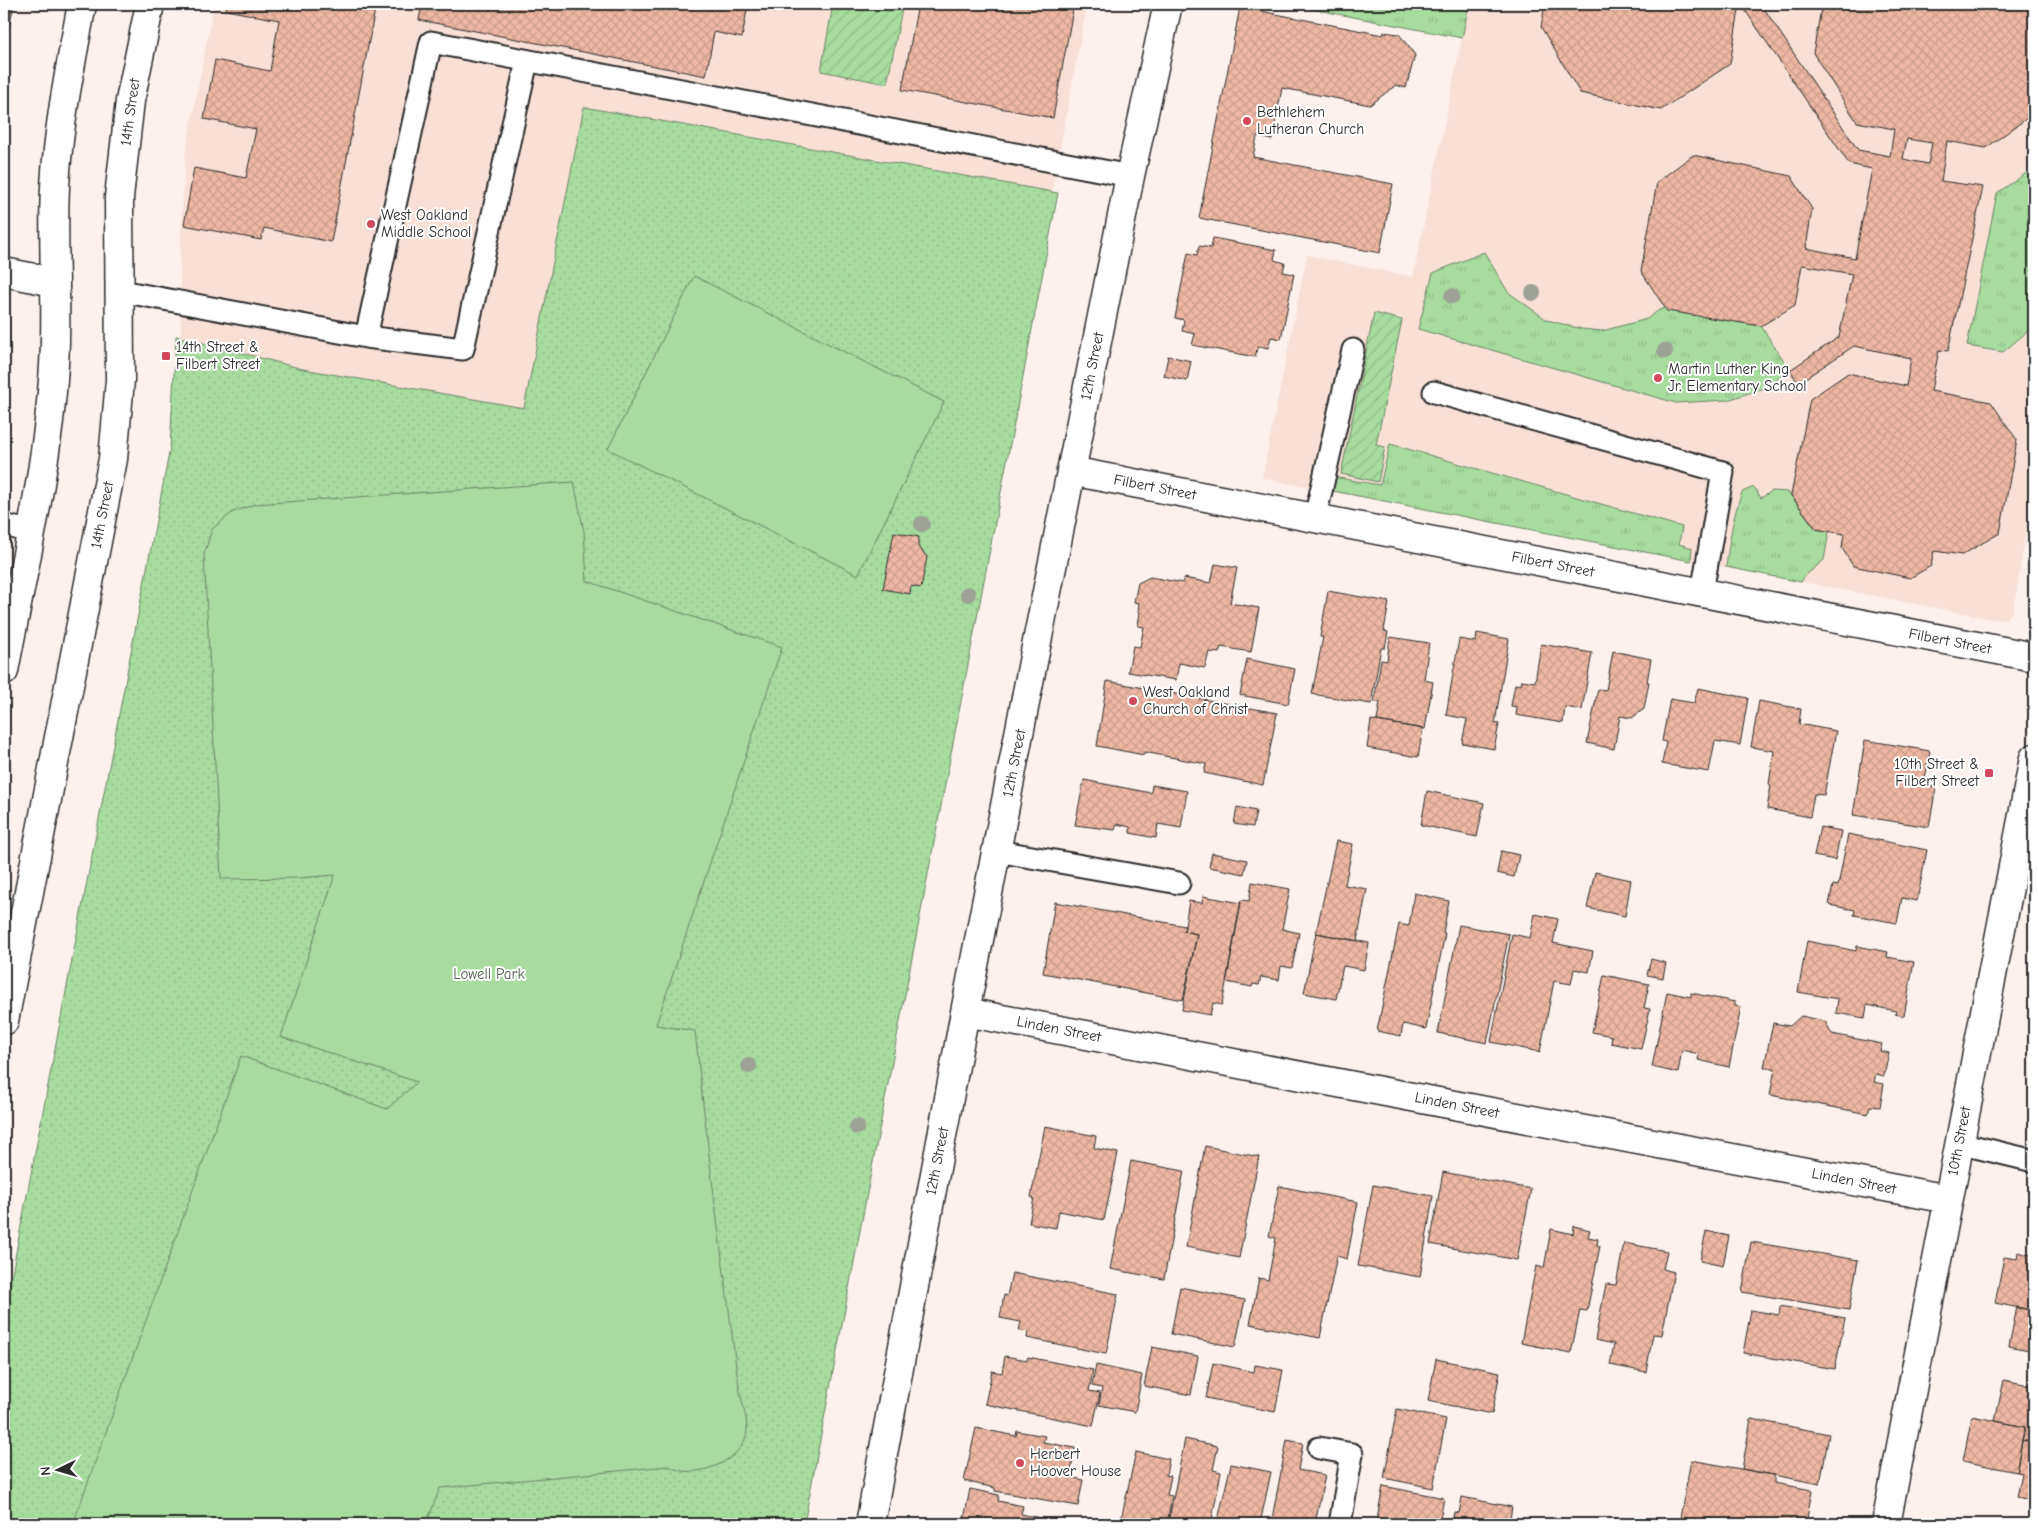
<svg xmlns="http://www.w3.org/2000/svg" width="2038" height="1528" viewBox="0 0 2038 1528" font-family="'Comic Neue',sans-serif">
<style>
.built{fill:#f8e0d7}
.grass{fill:url(#grass-tufts);stroke:#698464}
.park{fill:url(#park-dots);stroke:#698464}
.garden{fill:url(#garden-furrows);stroke:#698464}
.pitch{fill:#a7dc9e;stroke:#698464}
.building{fill:url(#building-cross-hatch);stroke:#2b2b2b;fill-rule:evenodd}
.lines{fill:none;stroke-linecap:round;stroke-linejoin:round}
.lane-casing{stroke:#2b2b2b;stroke-width:25}
.street-casing{stroke:#2b2b2b;stroke-width:31}
.secondary-casing{stroke:#2b2b2b;stroke-width:31}
.lane{stroke:#fff;stroke-width:21}
.street{stroke:#fff;stroke-width:28}
.secondary{stroke:#fff;stroke-width:28}
.tree{fill:#9da196}
.poi-dot{fill:#d1495b;stroke:#fff;stroke-width:2}
.labels{text-anchor:middle;dominant-baseline:central;stroke-width:4;stroke-linejoin:round;paint-order:stroke}
.street-label{font-size:15px;fill:#2b2b2b;stroke:#fff}
.poi-label{font-size:15px;fill:#2b2b2b;stroke:#fff;text-anchor:start}
.park-label{font-size:15px;fill:#50604e;stroke:#fff}
</style>
<defs>
<pattern id="grass-tufts" width="24" height="20" patternUnits="userSpaceOnUse" patternTransform="scale(1.25)"><rect width="24" height="20" fill="#a7dc9e"/><path d="M3 7l-1-3M5 7V3M7 7l1-3M15 17l-1-3M17 17v-4M19 17l1-3" fill="none" stroke="#90bd88"/></pattern>
<pattern id="park-dots" width="8" height="8" patternUnits="userSpaceOnUse" patternTransform="scale(1.25)"><rect width="8" height="8" fill="#a7dc9e"/><path d="M2 2h.1M6 6h.1" fill="none" stroke="#90bd88" stroke-width="1.8" stroke-linecap="round"/></pattern>
<pattern id="garden-furrows" width="10" height="10" patternUnits="userSpaceOnUse" patternTransform="scale(1.25)"><rect width="10" height="10" fill="#a7dc9e"/><path d="M-1 1l2-2M0 10L10 0M9 11l2-2" fill="none" stroke="#90bd88"/></pattern>
<pattern id="building-cross-hatch" width="8" height="8" patternUnits="userSpaceOnUse" patternTransform="scale(1.25)"><rect width="8" height="8" fill="#efb7a4"/><path d="M0 0l8 8M0 8l8-8" fill="none" stroke="#cd9e8d"/></pattern>
</defs>
<rect width="100%" height="100%" fill="#fcf1ed"/>
<filter id="ink" filterUnits="userSpaceOnUse"><feTurbulence type="fractalNoise" baseFrequency=".02" numOctaves="2"/><feDisplacementMap in="SourceGraphic" scale="10" xChannelSelector="R" yChannelSelector="G"/><feConvolveMatrix kernelMatrix="1 2 1 2 8 2 1 2 1" color-interpolation-filters="sRGB"/></filter>
<g filter="url(#ink)">
<path class="built" d="M214,4H1087L1052,192L584,107L524,409L303,369L181,337L180,255L185,155Z
M1286,4H2034V485L2013,612L2005,619H1993L1262,478L1307,255L1413,277L1462,38Z"/>
<path class="grass" d="M1286,4H1469L1462,38Z
M2034,168V286L2033,289L2034,293V326L2003,352L1967,346L1997,193Z
M1484,252L1508,292L1547,320L1582,329L1602,331L1647,319L1659,310L1665,308L1761,326L1790,370L1767,387L1728,400L1676,403L1418,329L1433,273Z
M1390,444L1682,527L1679,544L1692,548L1691,561L1333,491V477L1380,485Z
M1754,487L1761,498L1772,491L1788,492L1816,529L1829,532L1824,560L1806,575L1801,582L1726,567C1729,542 1733,516 1742,492Z"/>
<path class="park" d="M584,107L1058,193L804,1524H4V1315L170,448L176,336L303,369L524,408Z"/>
<path class="garden" d="M833,4H903L887,84L821,71Z
M1374,313L1402,320L1376,445L1385,447L1378,482L1341,474Z"/>
<path class="pitch" d="M694,276L944,402L858,575L608,449Z
M574,482L584,532L587,581L782,647L656,1025L695,1031C705,1124 716,1217 729,1310C732,1335 735,1361 739,1386C741,1400 747,1416 747,1430C746,1461 692,1482 669,1466L440,1488L426,1524H73L241,1056L387,1109L417,1082L281,1037L335,875L299,878L221,879L204,555L212,529L233,512L256,504Z"/>
<path class="building" d="M4,4H9L13,9L7,37L4,36Z
M227,4H376L331,242L264,228L261,240L184,225L194,168L246,178L256,129L204,119L215,60L270,71L279,20L226,10Z
M422,4L726,5L748,4L742,38L714,32L706,76L419,20Z
M918,4H1074L1053,118L902,90Z
M1545,4H1761L1858,150L1890,156L1894,129L1857,122L1813,53L1822,4H2034V113L1986,148L1947,141L1941,181L1983,187L1948,351L1939,350L1931,391L1991,402L2017,440L2000,533L1962,555L1934,551L1931,566L1910,578L1853,566L1842,548L1844,534L1816,529L1791,495L1810,399L1848,373L1906,386L1911,358L1854,346L1798,383L1790,370L1839,337L1852,274L1802,265L1795,305L1761,326L1667,311L1641,271L1657,182L1693,155L1791,176L1812,209L1806,248L1855,258L1872,169L1849,164L1745,10H1739L1730,64L1661,110L1580,93L1541,27ZM1907,139L1932,143L1928,164L1903,159Z
M1240,7L1383,35L1384,32L1399,34L1415,55L1406,88L1396,85L1370,105L1282,88L1272,140L1257,136L1253,157L1393,184L1380,253L1199,218Z
M1213,238L1276,250L1274,260L1285,263L1283,272L1294,274L1281,339L1271,337L1268,348L1258,346L1255,357L1192,345L1195,334L1182,331L1184,320L1175,318L1188,253L1197,255L1199,246L1211,248Z
M1168,356L1191,361L1187,381L1164,376Z
M894,532L919,537L918,546L927,557L921,588L911,586L910,594L883,589Z
M1215,564L1237,568L1230,603L1259,608L1251,652L1221,647L1219,653L1209,652L1205,668L1179,663L1176,680L1128,672L1133,646L1140,647L1144,627L1138,626L1140,612H1138L1139,603L1134,602L1138,583L1150,577L1183,583L1184,578L1211,583Z
M1328,591L1389,602L1384,631L1388,632L1385,648H1381L1371,704L1312,694L1323,637H1320Z
M1477,633L1509,639L1495,723L1499,724L1494,749L1462,743L1467,719L1446,715L1459,639L1476,642Z
M1390,637L1429,643L1424,680L1433,682L1425,729L1377,721L1380,702H1374L1381,660L1387,661Z
M1541,644L1592,653L1582,710L1565,707L1563,723L1516,715L1517,707L1511,706L1515,684L1521,685L1522,680L1535,682Z
M1613,651L1651,659L1647,682H1649L1644,709L1632,718L1620,716L1614,749L1587,743L1598,689L1606,690Z
M1247,659L1295,669L1288,704L1240,695Z
M1107,681L1277,713L1263,785L1204,773L1206,764L1144,752V755L1097,746Z
M1698,688L1748,698L1740,745L1715,741L1709,772L1662,764L1666,742L1662,741L1670,699L1694,703Z
M1759,701L1801,709L1799,724L1836,731L1824,795L1814,794L1810,817L1767,809L1771,785L1769,784L1774,751L1751,747Z
M1371,720L1423,729L1418,757L1367,748Z
M1865,740L1930,751L1924,785L1936,787L1929,827L1853,815Z
M1084,780L1151,793L1152,785L1187,791L1181,828L1158,824L1156,838L1130,833V827L1117,824L1115,830L1075,825Z
M1427,791L1484,803L1477,837L1421,825Z
M1237,807L1256,811L1253,827L1234,824Z
M1820,827L1841,831L1835,860L1814,856Z
M1848,834L1927,850L1917,901L1902,898L1897,923L1854,915L1855,910L1829,905L1833,885L1838,886Z
M1336,841L1353,844L1345,885L1367,889L1357,941L1316,933Z
M1501,851L1519,855L1514,877L1497,873Z
M1212,853L1247,860L1244,874L1209,867Z
M1595,872L1631,880L1625,916L1587,908Z
M1252,882L1290,889L1282,929L1299,933L1292,968L1281,966L1279,980L1261,977L1259,985L1253,984L1252,987L1226,982L1241,900L1249,901Z
M1414,893L1449,901L1443,933H1445L1426,1029L1403,1024L1401,1036L1377,1031L1399,924L1409,926Z
M1203,896L1241,903L1222,1005L1213,1003L1210,1015L1182,1010L1197,934L1184,931L1189,901L1202,903Z
M1055,902L1185,926L1184,931L1197,934L1183,1000L1043,973Z
M1535,914L1558,919L1553,943L1593,951L1589,972L1574,969L1571,984L1554,981L1540,1052L1491,1042L1512,934L1530,938Z
M1459,925L1509,934L1487,1043L1438,1033Z
M1316,933L1369,943L1364,970L1343,966L1336,999L1304,993Z
M1807,941L1856,951L1857,946L1888,952L1887,957L1914,962L1904,1016L1895,1014L1896,1011L1867,1005L1865,1018L1836,1013L1838,999L1798,992Z
M1651,959L1666,963L1663,978L1647,975Z
M1604,975L1649,984L1644,1008L1650,1009L1641,1049L1611,1043L1612,1036L1592,1032Z
M1667,992L1691,997V993L1735,1002V1006L1741,1007L1729,1067L1698,1060L1699,1054L1682,1050L1678,1073L1652,1067Z
M1801,1016L1825,1021L1832,1034L1882,1044L1880,1051L1889,1053L1884,1076L1876,1074L1874,1082L1884,1084L1880,1107L1870,1106L1868,1114L1770,1095L1775,1069L1764,1067L1773,1023L1790,1026Z
M1045,1126L1096,1136L1094,1148L1118,1153L1104,1220L1059,1211L1056,1228L1029,1223L1034,1198L1031,1197Z
M1205,1146L1259,1157L1239,1258L1186,1247Z
M1131,1161L1184,1171L1164,1279L1110,1269Z
M1443,1172L1531,1189L1517,1260L1430,1244Z
M1373,1185L1433,1196L1420,1277L1358,1266Z
M1279,1186L1358,1202L1347,1259L1337,1256L1320,1338L1250,1324L1259,1278L1268,1280L1276,1238L1269,1236Z
M1574,1226L1590,1230L1588,1237L1598,1239L1597,1246H1600L1587,1311L1580,1310L1571,1353L1521,1343L1536,1266L1544,1268L1551,1229L1573,1234Z
M1706,1231L1729,1236L1723,1266L1700,1261Z
M1751,1242L1858,1260L1849,1310L1742,1292Z
M1624,1243L1667,1251L1663,1269L1674,1272L1662,1335L1653,1334L1646,1372L1610,1365L1614,1344L1595,1340L1606,1284L1616,1285Z
M2018,1252L2034,1256V1311L1995,1303L2004,1257L2017,1259Z
M1012,1273L1118,1294L1106,1354L1027,1338L1028,1332L1019,1330L1021,1322L1000,1318L1004,1295L1007,1296Z
M1180,1287L1245,1300L1235,1347L1171,1334Z
M1780,1306L1845,1318L1835,1369L1743,1353L1751,1310L1779,1315Z
M2017,1307L2034,1311V1351L2009,1346Z
M1152,1347L1198,1356L1191,1395L1144,1386Z
M1005,1356L1027,1360L1028,1357L1093,1370L1089,1391L1100,1393L1093,1426L985,1404L992,1371L1002,1373Z
M1436,1359L1500,1372L1492,1414L1428,1401Z
M1213,1363L1254,1372L1255,1365L1283,1370L1275,1412L1206,1398Z
M1096,1365L1142,1375L1135,1412L1099,1405L1102,1388L1092,1386Z
M2004,1380L2034,1386V1443L2022,1440L2025,1427L1995,1421Z
M1397,1409L1446,1419L1433,1488L1384,1478Z
M1972,1416L2025,1427L2016,1472L1963,1461Z
M1751,1419L1829,1434L1820,1484L1742,1469Z
M976,1428L1016,1436L1017,1431L1045,1436L1043,1442L1075,1448L1070,1477L1083,1480L1078,1506L995,1491V1488L964,1481Z
M1185,1439L1218,1446L1213,1470L1221,1472L1211,1524H1168Z
M1287,1440L1303,1443L1298,1470L1325,1475L1315,1524H1271Z
M2022,1440L2034,1443V1501L2017,1497L2022,1473L2016,1472Z
M1136,1452L1169,1459L1166,1475L1171,1476L1167,1495L1172,1496L1167,1524H1120Z
M1691,1460L1774,1475V1483L1812,1490L1806,1524H1747L1737,1522L1736,1524H1687L1679,1523Z
M1231,1464L1271,1472L1260,1524H1217Z
M1383,1486L1444,1498L1439,1524H1376Z
M970,1489L999,1495L998,1501L1023,1506L1021,1514L1055,1521L1054,1524H963Z
M1462,1497L1512,1507L1509,1524H1452L1454,1512L1459,1513Z"/>
<g class="lines">
<g class="lane-casing">
<path id="lane" d="M121,291L366,337L463,349L527,61
M366,337L431,42L1130,176
M1434,392L1723,472L1702,592
M1315,518L1353,350
M4,525L31,532
M997,851L1179,883
M1959,1143L2034,1161
M1319,1448L1352,1454L1340,1524"/>
</g>
<g class="street-casing">
<path id="street" d="M4,272L54,282
M1071,471L2034,657
M965,1012L1948,1199
M870,1524L965,1012L1031,672L1130,176L1168,4
M1886,1524L2034,758"/>
</g>
<g class="secondary-casing">
<path id="secondary" d="M4,671C23,569 48,468 54,365C58,306 52,246 55,187C58,125 71,64 82,4
M4,1021L113,459L120,380L119,197L130,101L150,4"/>
</g>
<use href="#lane" class="lane"/>
<use href="#street" class="street"/>
<use href="#secondary" class="secondary"/>
</g>
<g class="tree">
<circle cx="1533" cy="293" r="8"/>
<circle cx="1452" cy="296" r="8"/>
<circle cx="1665" cy="351" r="8"/>
<circle cx="922" cy="524" r="8"/>
<circle cx="968" cy="594" r="8"/>
<circle cx="749" cy="1066" r="8"/>
<circle cx="857" cy="1127" r="8"/>
</g>
</g>
<g class="poi-dot">
<circle cx="1247" cy="121" r="5"/>
<circle cx="371" cy="224" r="5"/>
<rect x="161" y="351" width="10" height="10" rx="2.5"/>
<circle cx="1658" cy="378" r="5"/>
<circle cx="1133" cy="701" r="5"/>
<rect x="1984" y="768" width="10" height="10" rx="2.5"/>
<circle cx="1020" cy="1463" r="5"/>
</g>
<g class="labels">
<g class="street-label">
<text transform="translate(130 112) rotate(-82)">14th Street</text>
<text transform="translate(1092 366) rotate(-79)">12th Street</text>
<text transform="translate(1155 487) rotate(11)">Filbert Street</text>
<text transform="translate(102 515) rotate(-79)">14th Street</text>
<text transform="translate(1553 564) rotate(11)">Filbert Street</text>
<text transform="translate(1950 641) rotate(11)">Filbert Street</text>
<text transform="translate(1014 763) rotate(-79)">12th Street</text>
<text transform="translate(1059 1029) rotate(11)">Linden Street</text>
<text transform="translate(1457 1105) rotate(11)">Linden Street</text>
<text transform="translate(1959 1141) rotate(-79)">10th Street</text>
<text transform="translate(937 1161) rotate(-79)">12th Street</text>
<text transform="translate(1854 1181) rotate(11)">Linden Street</text>
</g>
<g class="poi-label">
<text x="1257" y="112">Bethlehem<tspan x="1257" dy="17">Lutheran Church</tspan></text>
<text x="381" y="215">West Oakland<tspan x="381" dy="17">Middle School</tspan></text>
<text x="176" y="347">14th Street &amp;<tspan x="176" dy="17">Filbert Street</tspan></text>
<text x="1668" y="369">Martin Luther King<tspan x="1668" dy="17">Jr. Elementary School</tspan></text>
<text x="1143" y="692">West Oakland<tspan x="1143" dy="17">Church of Christ</tspan></text>
<text x="1979" y="764" text-anchor="end">10th Street &amp;<tspan x="1979" dy="17">Filbert Street</tspan></text>
<text x="1030" y="1454">Herbert<tspan x="1030" dy="17">Hoover House</tspan></text>
</g>
<g class="park-label">
<text x="489" y="974">Lowell Park</text>
</g>
</g>
<rect width="2038" height="1528" fill="none" stroke="#fff" stroke-width="20"/>
<rect x="10" y="10" width="2018" height="1508" fill="none" stroke="#2b2b2b" stroke-width="2" filter="url(#ink)"/>
<g transform="translate(58 1470) rotate(265)" stroke="#ffffff" stroke-width="4" paint-order="stroke">
<path d="M0-4L9 19L0 12L-9 19Z" fill="#2b2b2b"/>
<text y="-8" font-size="14" font-weight="bold" text-anchor="middle" fill="#2b2b2b">N</text>
</g>
</svg>
